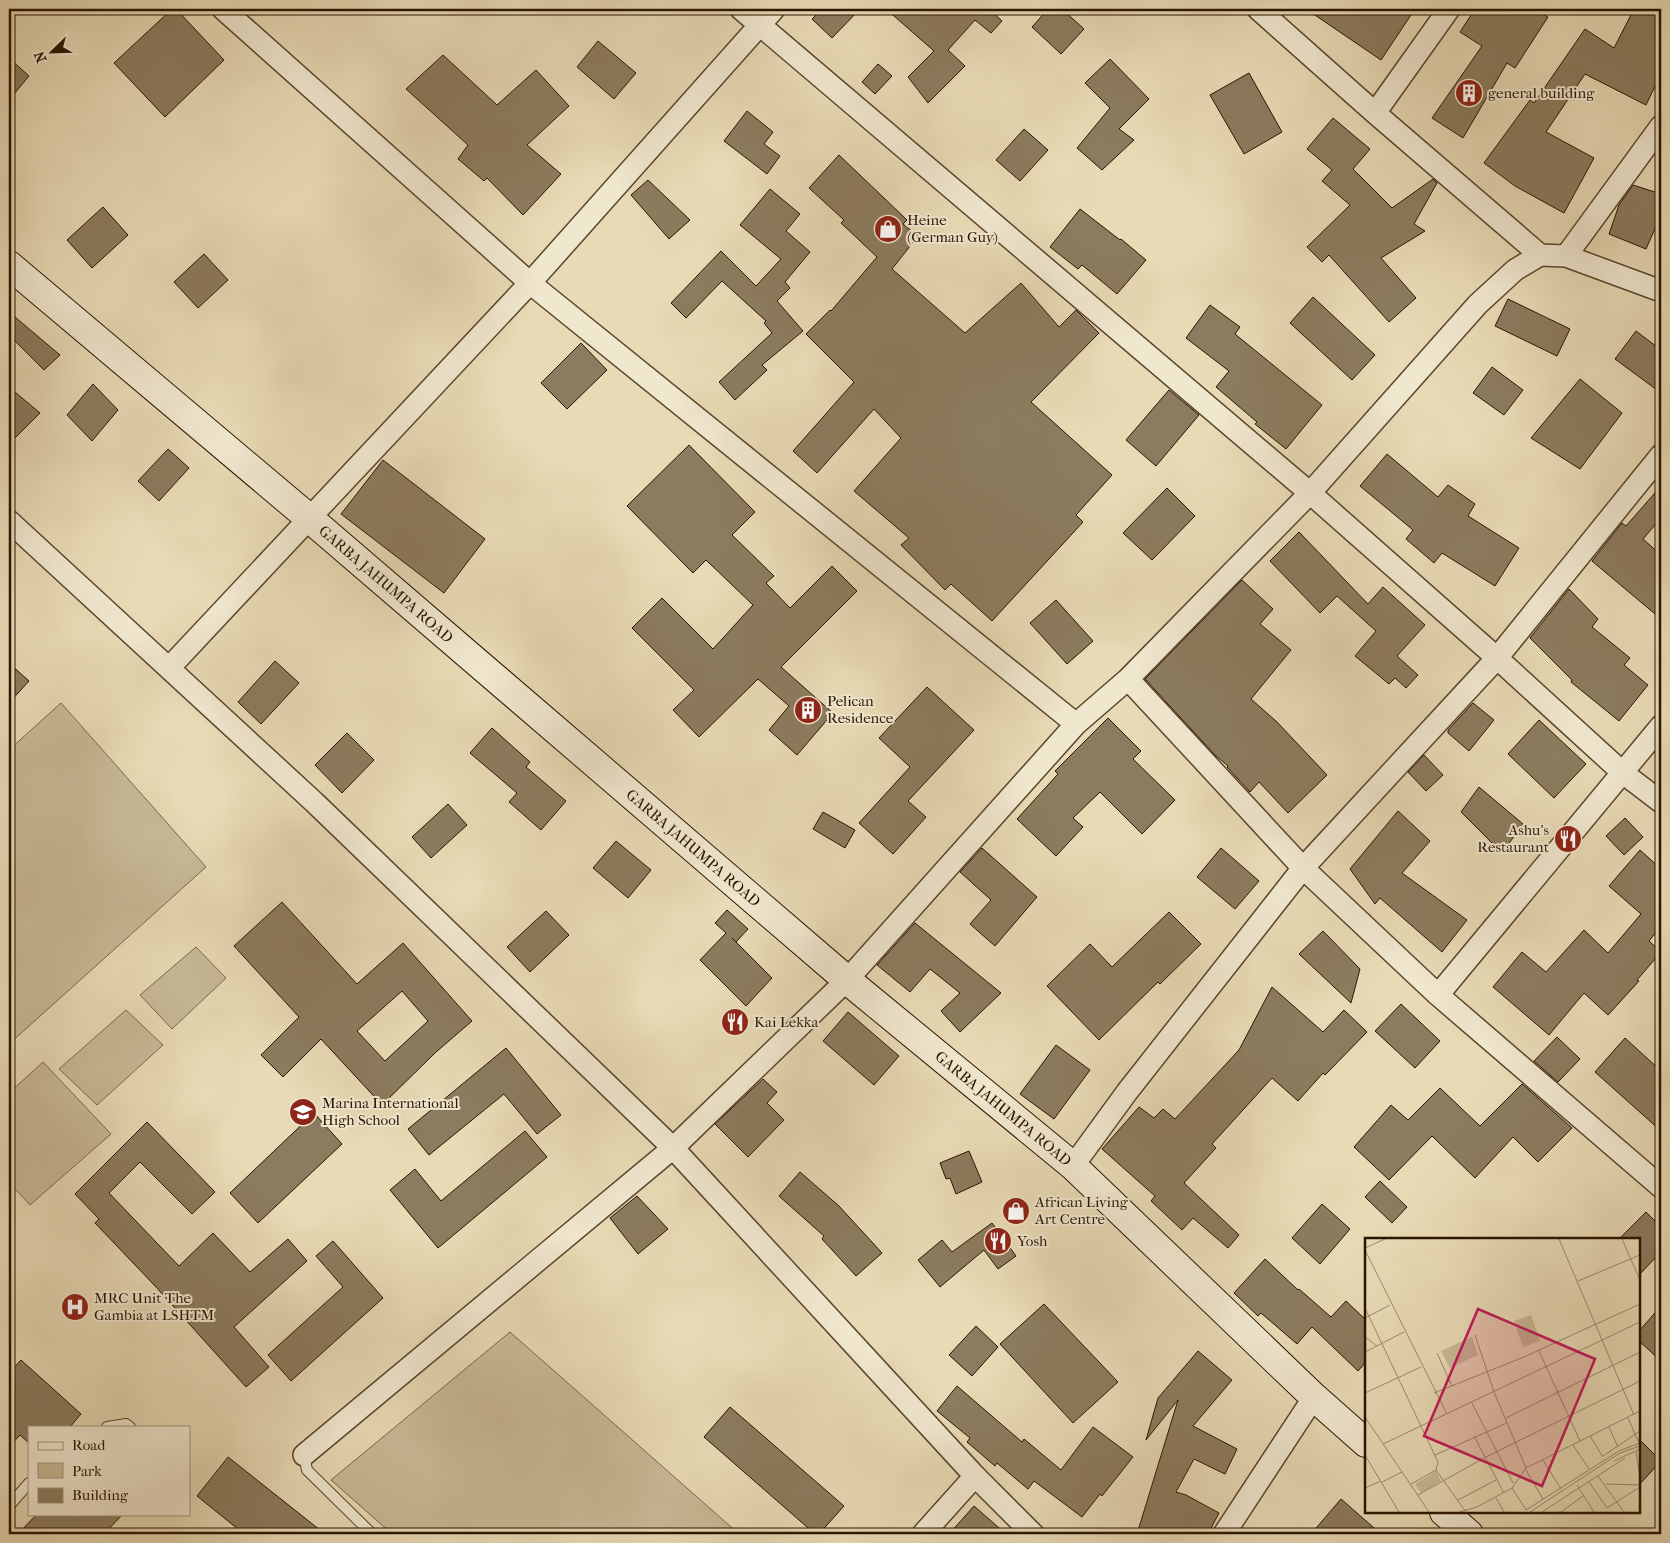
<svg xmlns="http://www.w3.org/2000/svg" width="1670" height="1543" viewBox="0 0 1670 1543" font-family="'IM FELL French Canon',serif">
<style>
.green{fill:#c8b996;stroke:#78674b}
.building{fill:#8c7b5e;stroke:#291500;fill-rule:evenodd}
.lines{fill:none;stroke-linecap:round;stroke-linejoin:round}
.lane-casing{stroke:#59462d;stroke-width:12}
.street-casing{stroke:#59462d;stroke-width:24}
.secondary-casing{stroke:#291500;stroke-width:30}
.lane{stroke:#f0e7cf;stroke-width:10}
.street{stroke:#f0e7cf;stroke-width:21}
.secondary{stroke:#f0e7cf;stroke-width:28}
.labels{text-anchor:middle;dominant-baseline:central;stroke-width:4;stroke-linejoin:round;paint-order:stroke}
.poi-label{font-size:15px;fill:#291500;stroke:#f0e7cf;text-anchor:start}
.street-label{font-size:15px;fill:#291500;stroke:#f0e7cf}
.inset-road{fill:none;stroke:#9c8b6d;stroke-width:1}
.view{fill:#c2185b;fill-opacity:0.15;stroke:#c2185b;stroke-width:2.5}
.inset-edge{fill:none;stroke:#291500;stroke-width:2.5}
</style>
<rect width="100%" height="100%" fill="#e8dab5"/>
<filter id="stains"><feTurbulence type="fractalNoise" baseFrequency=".004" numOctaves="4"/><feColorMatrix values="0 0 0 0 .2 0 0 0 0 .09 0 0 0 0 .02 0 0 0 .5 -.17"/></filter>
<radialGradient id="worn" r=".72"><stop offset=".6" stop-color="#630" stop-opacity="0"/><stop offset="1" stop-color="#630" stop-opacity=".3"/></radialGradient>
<path class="green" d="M61,703L206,867L9,1044V750Z
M196,947L226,978L172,1029L140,995Z
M126,1010L163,1045L97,1105L59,1069Z
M43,1062L111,1134L30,1205L9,1182V1093Z
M510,1332L739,1534H392L331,1480Z"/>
<path class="building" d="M172,9H176L224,60L165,117L114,63Z
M822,9H860L832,38L812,19Z
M886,9H989L1002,21L991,33L975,20L948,50L965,66L928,103L908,77L934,51Z
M1048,9H1062L1084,29L1061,54L1032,27Z
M1306,9H1415L1381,60Z
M1475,9H1536L1548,17L1515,68L1507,63L1463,138L1432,118L1482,46L1460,32Z
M1634,9H1661V74L1646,105L1585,74L1546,132L1594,158L1564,213L1515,186L1484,163L1530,100L1534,103L1585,29L1614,48Z
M598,41L636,73L614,99L577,67Z
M443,55L497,105L536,70L569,106L527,145L561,174L523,215L487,178L484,181L458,159L468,145L406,89Z
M9,58L29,76L9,100Z
M1110,59L1149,99L1119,129L1134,140L1102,170L1077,148L1110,108L1085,83Z
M878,64L892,76L875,94L862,82Z
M1249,73L1282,132L1244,154L1210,95Z
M747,111L773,132L764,144L780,156L767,174L724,141Z
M1333,118L1370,149L1353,169L1392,208L1433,179L1437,183L1414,224L1425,231L1381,258L1416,298L1389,322L1329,255L1322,262L1307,247L1350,205L1322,181L1332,170L1307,149Z
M1024,129L1048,150L1020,181L996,160Z
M839,155L907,220L903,224L918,236L892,269L965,333L1021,283L1059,327L1076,310L1099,333L1031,402L1112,475L1076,515L1083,522L992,621L951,584L945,590L901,545L909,538L854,491L901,438L874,409L817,473L793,451L854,382L806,334L830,310L831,311L877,257L841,223L844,220L809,188Z
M648,180L690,220L669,239L631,195Z
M1633,185L1661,194V215L1646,249L1609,234L1619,205Z
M770,189L800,214L786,231L810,252L785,282L790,288L777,301L803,331L762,365L767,370L735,400L719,382L772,333L764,323L766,321L722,281L686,318L671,303L721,251L756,286L781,259L740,225Z
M103,207L128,235L92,268L67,240Z
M1080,209L1120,240L1121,239L1146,260L1117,294L1082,265L1078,269L1050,247Z
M204,254L228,280L198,308L174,282Z
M1313,297L1375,355L1352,380L1290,323Z
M1508,299L1570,329L1557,356L1495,326Z
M1210,305L1240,327L1235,334L1322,405L1286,449L1255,424L1257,422L1216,387L1229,371L1186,338Z
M9,312L60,355L44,370L9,335Z
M1636,331L1661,350V393L1615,359Z
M581,343L607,370L567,409L541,383Z
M1492,367L1523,390L1504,415L1473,393Z
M1580,379L1622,413L1580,469L1531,438Z
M93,384L118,410L92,441L67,415Z
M9,387L40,413L9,444Z
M1169,390L1199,415L1156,466L1126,440Z
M689,445L755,512L732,535L774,576L766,583L790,608L832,566L857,591L781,667L833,713L797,755L769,730L789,706L758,679L699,737L673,710L694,690L632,628L662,598L713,649L753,605L706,560L693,573L627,506Z
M168,449L189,468L159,501L138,481Z
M1387,454L1438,497L1448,485L1475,504L1468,516L1519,548L1495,586L1442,553L1434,563L1406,539L1413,530L1360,486Z
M383,460L485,539L444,593L341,514Z
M1661,486V518L1643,539L1661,555V619L1592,561L1622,523L1626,526Z
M1167,488L1195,516L1152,560L1123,533Z
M1299,532L1368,604L1383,587L1425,625L1397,656L1418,675L1406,688L1395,678L1389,684L1355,656L1376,631L1337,596L1320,613L1270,561Z
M1242,580L1273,609L1260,624L1291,650L1251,699L1277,722L1327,775L1288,813L1259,782L1250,792L1227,767L1228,766L1215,755L1145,679Z
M1569,589L1598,619L1592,627L1630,658L1624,665L1648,685L1619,721L1571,682L1572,680L1530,638Z
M1056,600L1093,641L1067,664L1030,623Z
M275,661L299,683L261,724L238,702Z
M9,663L29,681L9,703Z
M927,687L974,730L908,801L926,817L893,854L859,823L910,767L879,738Z
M1473,703L1494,720L1469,751L1448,733V730Z
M1108,718L1141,751L1133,759L1175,800L1142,834L1100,792L1073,818L1083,827L1056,856L1017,819L1058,774L1055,771Z
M1539,720L1586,764L1554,798L1508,754Z
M492,728L530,762L526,767L566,801L541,830L509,802L517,793L470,753Z
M347,733L374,760L342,793L315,765Z
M1424,755L1443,775L1426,791L1408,772Z
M1479,787L1523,824L1502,853L1461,812Z
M448,804L467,825L431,858L412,837Z
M1398,811L1430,841L1402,873L1467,920L1442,952L1380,898L1375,904L1350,869Z
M823,812L855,830L845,848L813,829Z
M1625,818L1643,837L1624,855L1606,836Z
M616,841L651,870L628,898L593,868Z
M982,848L1037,897L995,946L970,924L991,900L960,872Z
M1221,848L1259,881L1235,909L1197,877Z
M1640,850L1661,869V926L1649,941L1661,952L1637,980L1639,981L1608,1015L1584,993L1549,1035L1493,987L1522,952L1546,972L1584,930L1608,953L1641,914L1609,886Z
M282,902L357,984L403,943L472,1021L435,1053L382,1105L321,1039L283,1077L261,1055L299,1017L234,946ZM402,991L428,1021L385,1061L357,1031Z
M727,910L748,929L736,942L732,938L772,978L746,1006L700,960L726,933L715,923Z
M546,911L569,935L530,972L507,947Z
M1169,912L1201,944L1160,984L1158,982L1099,1040L1047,986L1090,944L1112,967Z
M915,923L1001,993L960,1032L941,1011L960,993L930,969L910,992L877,965Z
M1323,931L1360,969L1351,1003L1299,954Z
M1272,987L1323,1032L1344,1010L1367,1032L1325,1075L1323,1073L1298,1101L1272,1078L1212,1144L1216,1148L1184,1183L1239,1235L1228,1248L1193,1218L1182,1230L1151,1201L1155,1196L1102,1149L1139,1107L1154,1118L1163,1109L1175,1119L1239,1050Z
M1401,1004L1440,1041L1415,1068L1375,1031Z
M848,1012L899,1056L874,1085L823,1041Z
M1557,1037L1580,1059L1558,1082L1534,1061Z
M1625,1038L1661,1071V1131L1595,1072Z
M1056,1045L1090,1070L1054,1119L1020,1094Z
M506,1048L561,1115L537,1134L504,1094L429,1155L408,1129Z
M763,1079L777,1092L767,1103L784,1120L748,1157L715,1124Z
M1522,1084L1572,1128L1538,1162L1513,1137L1475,1178L1432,1136L1389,1180L1354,1147L1391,1105L1408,1120L1440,1088L1480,1126Z
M314,1113L342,1144L258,1223L230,1193Z
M147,1122L215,1192L192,1214L140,1162L109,1193L179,1266L213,1233L250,1272L288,1239L307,1261L234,1327L269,1367L246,1387L156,1287L95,1223L99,1219L75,1194Z
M525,1131L547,1157L438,1248L390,1190L415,1169L441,1201Z
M969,1151L982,1182L956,1194L950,1178L946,1179L940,1163Z
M800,1172L839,1206L882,1253L856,1276L822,1239L824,1236L779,1196Z
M1380,1181L1407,1207L1392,1223L1365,1197Z
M637,1196L668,1229L638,1254L610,1218Z
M1322,1204L1350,1229L1320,1264L1292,1238Z
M1646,1212L1661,1227V1252L1639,1275V1239H1619Z
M992,1223L1016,1256L998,1269L984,1250L940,1287L918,1260L942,1240L952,1252Z
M333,1241L383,1298L291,1381L268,1355L343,1287L316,1256Z
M1265,1259L1298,1290L1299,1289L1331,1317L1346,1301L1366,1320V1362L1358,1371L1312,1327L1297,1344L1261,1313L1258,1316L1234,1293Z
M1044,1304L1118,1382L1073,1423L1000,1344Z
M1661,1306V1361L1639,1341V1331Z
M976,1326L998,1347L972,1376L949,1355Z
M1198,1351L1232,1380L1193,1426L1237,1449L1225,1474L1194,1459L1176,1492L1186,1495L1219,1513L1208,1534H1137L1178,1400L1146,1440L1158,1398Z
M21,1360L81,1414L70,1427H29V1443L20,1435L9,1447V1373Z
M957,1386L1022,1442L1024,1439L1061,1470L1093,1427L1133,1457L1102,1496L1100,1494L1082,1517L1034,1481L1028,1489L997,1463L995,1466L967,1442L970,1438L937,1411Z
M730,1407L844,1506L819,1534H815L704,1437Z
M1639,1439L1661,1461L1639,1485Z
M228,1457L325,1534H244L197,1496Z
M1341,1499L1381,1534H1311Z
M974,1506L1006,1534H949Z
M37,1514H123L104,1534H18Z"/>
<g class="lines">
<g class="lane-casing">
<path id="lane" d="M107,1427L126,1424L130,1427
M304,1455L307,1470L372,1534
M9,1506L29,1483"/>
</g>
<g class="street-casing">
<path id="street" d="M223,9L530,283L1076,724
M741,9L1310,493L1497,658L1623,773L1661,802
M1258,9L1375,113L1540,255
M1375,113L1449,9
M1566,256L1661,126
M9,521L314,802L673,1148L975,1476L1033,1534
M169,668L530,283L774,9
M1128,679L1303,868L1438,995L1661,1187
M1438,995L1661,726
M1073,1166L1127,1092L1303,868L1497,658L1661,455
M304,1455L673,1148L847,980L1076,724L1128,679L1310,493L1478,304L1515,270L1540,255L1566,256L1661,291
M923,1534L975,1476
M1224,1534L1314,1397"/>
</g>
<g class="secondary-casing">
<g id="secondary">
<path id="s1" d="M9,265L309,518L847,980L1073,1166L1314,1397L1366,1443"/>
<path d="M1444,1512L1469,1534"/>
</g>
</g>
<use href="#lane" class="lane"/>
<use href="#street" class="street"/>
<use href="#secondary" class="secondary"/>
</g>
<defs>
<g id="building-disc" transform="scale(1.4375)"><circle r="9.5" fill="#8f2418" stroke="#f0e7cf"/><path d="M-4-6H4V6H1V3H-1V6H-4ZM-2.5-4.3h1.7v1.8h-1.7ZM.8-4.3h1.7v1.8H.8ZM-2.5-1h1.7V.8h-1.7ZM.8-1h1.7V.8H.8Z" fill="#fff"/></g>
<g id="shop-disc" transform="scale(1.4375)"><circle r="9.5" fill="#8f2418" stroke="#f0e7cf"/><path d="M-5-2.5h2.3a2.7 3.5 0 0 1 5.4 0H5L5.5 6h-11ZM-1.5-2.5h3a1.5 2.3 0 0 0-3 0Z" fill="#fff"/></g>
<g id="restaurant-disc" transform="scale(1.4375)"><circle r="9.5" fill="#8f2418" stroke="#f0e7cf"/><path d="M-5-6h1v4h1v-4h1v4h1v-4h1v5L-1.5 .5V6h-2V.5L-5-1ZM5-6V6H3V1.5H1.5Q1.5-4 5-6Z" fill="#fff"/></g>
<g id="school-disc" transform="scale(1.4375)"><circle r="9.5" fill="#8f2418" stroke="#f0e7cf"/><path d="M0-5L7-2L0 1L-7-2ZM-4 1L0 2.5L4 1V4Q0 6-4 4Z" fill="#fff"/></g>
<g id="hospital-disc" transform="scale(1.4375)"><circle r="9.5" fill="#8f2418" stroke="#f0e7cf"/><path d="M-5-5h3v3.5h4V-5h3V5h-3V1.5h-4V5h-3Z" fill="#fff"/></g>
</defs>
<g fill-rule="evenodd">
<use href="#building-disc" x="1469" y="93"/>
<use href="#shop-disc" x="888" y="229"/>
<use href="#building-disc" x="808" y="710"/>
<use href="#restaurant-disc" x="1568" y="839"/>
<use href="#restaurant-disc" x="735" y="1022"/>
<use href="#school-disc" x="303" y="1112"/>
<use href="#shop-disc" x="1016" y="1211"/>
<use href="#restaurant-disc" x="998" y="1241"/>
<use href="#hospital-disc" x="75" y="1307"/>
</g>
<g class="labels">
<g class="poi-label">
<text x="1488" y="93">general building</text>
<text x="907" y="220">Heine<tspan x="907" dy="17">(German Guy)</tspan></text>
<text x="827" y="701">Pelican<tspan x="827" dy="17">Residence</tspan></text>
<text x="1549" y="830" text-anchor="end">Ashu's<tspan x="1549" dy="17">Restaurant</tspan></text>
<text x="754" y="1022">Kai Lekka</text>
<text x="322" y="1103">Marina International<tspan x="322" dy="17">High School</tspan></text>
<text x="1035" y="1202">African Living<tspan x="1035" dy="17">Art Centre</tspan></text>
<text x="1017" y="1241">Yosh</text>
<text x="94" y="1298">MRC Unit The<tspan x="94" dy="17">Gambia at LSHTM</tspan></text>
</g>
<g class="street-label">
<text stroke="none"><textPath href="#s1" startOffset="494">GARBA JAHUMPA ROAD</textPath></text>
<text stroke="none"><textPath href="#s1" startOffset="899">GARBA JAHUMPA ROAD</textPath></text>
<text stroke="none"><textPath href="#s1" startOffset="1304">GARBA JAHUMPA ROAD</textPath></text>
</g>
</g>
<g transform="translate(1365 1238)">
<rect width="275" height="275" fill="#e8dab5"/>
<path d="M166,77L175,103L158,109L149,83ZM107,99L113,117L85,130L76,113Z" fill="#c8b996"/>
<path d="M71,233L76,243L56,255L50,246Z" fill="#c8b996"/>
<path class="inset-road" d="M194,1L269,177M257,1L275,42M0,10L20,1M0,12L82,176M213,43L275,17M0,70L73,224L71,232L46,246M0,80L25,67M0,99L12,108M174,113L215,203M0,114L39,94M72,115L87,148M0,155L56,129M69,155L159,119L275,66M107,165L148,245M0,179L64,274M141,180L275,114M263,180L274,205M244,189L253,209M109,198L139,255M225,198L238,219M18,206L275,84M208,207L224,231M271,213L275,239M0,217L34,274M70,217L142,185M238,218L275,193M178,222L196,251M249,223L275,211M161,230L275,173M71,232L101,274M161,232L178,261M233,238L259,274M17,244L37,234M224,244L242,270L275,249M241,246L275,247M212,247L229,274M0,250L16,243M147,250L161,272L254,213L275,205M53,257L119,220L275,143M131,260L139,274M93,262L131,242M94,274L112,269L147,250L161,230L129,154L110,97M165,274L255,215L275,208M177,274L260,220M196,274L218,258"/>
<path class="view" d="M113,71L230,121L177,248L59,198Z"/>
<rect width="275" height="275" class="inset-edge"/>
</g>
<rect width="1670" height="1543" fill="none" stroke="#e8dab5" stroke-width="30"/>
<rect x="10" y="10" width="1650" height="1523" fill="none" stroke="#291500" stroke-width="2.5"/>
<rect x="15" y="15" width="1640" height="1513" fill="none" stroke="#291500"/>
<rect x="28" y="1426" width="162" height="90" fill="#f0e7cf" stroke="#a0937c"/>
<rect x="38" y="1442" width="25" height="8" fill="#f0e7cf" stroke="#a0937c"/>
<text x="72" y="1450" font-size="15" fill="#291500">Road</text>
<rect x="38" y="1463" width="25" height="15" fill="#c8b996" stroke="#a0937c"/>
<text x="72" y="1476" font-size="15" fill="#291500">Park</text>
<rect x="38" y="1488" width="25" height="15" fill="#8c7b5e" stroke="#a0937c"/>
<text x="72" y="1500" font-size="15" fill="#291500">Building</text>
<g transform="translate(52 52) rotate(247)" stroke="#f0e7cf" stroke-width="4" paint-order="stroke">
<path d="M0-4L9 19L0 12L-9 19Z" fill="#291500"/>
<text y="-8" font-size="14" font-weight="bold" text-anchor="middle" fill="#291500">N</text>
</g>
<rect width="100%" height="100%" filter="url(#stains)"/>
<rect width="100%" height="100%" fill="url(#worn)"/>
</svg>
